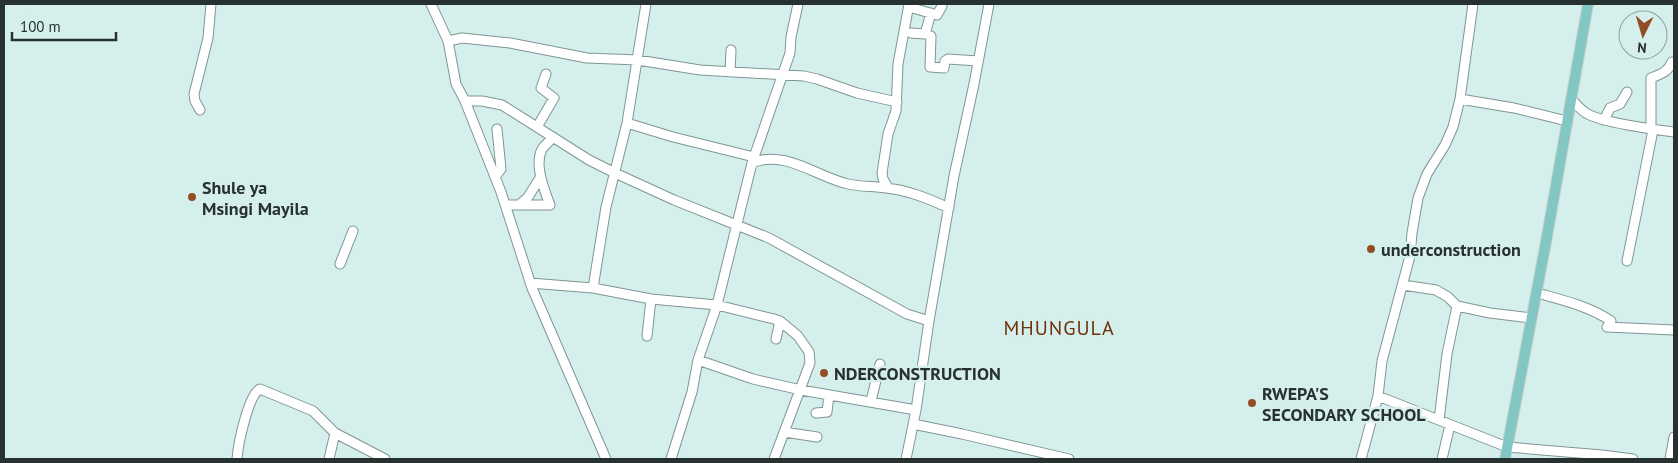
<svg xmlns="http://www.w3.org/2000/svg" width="1678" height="463" viewBox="0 0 1678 463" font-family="'PT Sans',sans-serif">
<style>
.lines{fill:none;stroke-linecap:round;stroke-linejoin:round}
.minor-casing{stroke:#7f9694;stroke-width:11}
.major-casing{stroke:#cbcecd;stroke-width:12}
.minor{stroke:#fff;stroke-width:9}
.major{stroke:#82c7c4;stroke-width:10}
.poi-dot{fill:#934d26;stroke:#d5efed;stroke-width:2}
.labels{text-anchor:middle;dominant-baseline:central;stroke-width:5;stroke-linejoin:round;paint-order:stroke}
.poi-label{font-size:18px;font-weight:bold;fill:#273130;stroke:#d5efed;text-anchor:start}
.quarter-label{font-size:20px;letter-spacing:1px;fill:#6f310b;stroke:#d5efed}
</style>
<rect width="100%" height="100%" fill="#d5efed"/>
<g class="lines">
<g class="minor-casing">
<path id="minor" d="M431,4L448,41L456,84L465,101L501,192L532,288L606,459
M909,7L937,15L942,6
M911,33L925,34L931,13
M931,36L930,67L944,68L945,61L948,59L978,61
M448,41L462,38L510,43L587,58L638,60L700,70L804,76L817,79L857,93L897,102
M730,72L731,50
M1460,99L1514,108L1567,121
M1571,99C1576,104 1580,109 1586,113C1599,122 1656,130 1674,132
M465,101H482L502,105L589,160L615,173L674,200L769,238L907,314L929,321
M200,110L195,101L194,94L208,38L211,4
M1604,120L1610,108L1620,104L1627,92
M627,123L673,137L754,157
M537,127L554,98L541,88L546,74
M1651,129V78C1661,74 1668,72 1672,62
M752,163C784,149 817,177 848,184C861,187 873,186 886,188C908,190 929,199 949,208
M495,177L501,169L497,129
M888,188L883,179L882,173L888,134L896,111L898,64L909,4
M505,205H550C544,189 534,165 542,149C545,145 550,141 553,137
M519,205L528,197L540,178
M1627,261L1653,130
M340,264L353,231
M530,283L593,288L651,299L717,305L774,319L780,321L798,336L809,352L810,363L774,459
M1403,285L1436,290L1448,297L1457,306L1490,313L1531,318
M593,288L606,207L627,123L646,4
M1537,293C1562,300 1589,306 1611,321L1607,327L1674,330
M647,336L651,299
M776,339L780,321
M698,360L753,379L801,390L916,410
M1378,396L1507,447L1602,455L1633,459
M871,401L880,364
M816,413L827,412L829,395
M1439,420L1447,354L1457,306
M913,424L962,434L1069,459
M784,432L817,437
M237,459C238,445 248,395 260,389L313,411L335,433L385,459
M329,459L335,433
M671,459L692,392L698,360L717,305L752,163L790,53L791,37L798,4
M906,459L916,410L929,321L954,176L974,84L989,4
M1361,459L1378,396L1382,361L1410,256L1412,233L1418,198L1427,174L1445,145L1453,127L1460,99L1473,4
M1442,459L1450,425
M1670,459L1674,437"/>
</g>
<g class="major-casing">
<path id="major" d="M1505,459L1546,242L1588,4"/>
</g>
<use href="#minor" class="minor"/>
<use href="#major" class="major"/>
</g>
<g class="poi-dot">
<circle cx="192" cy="197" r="5"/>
<circle cx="1371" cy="249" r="5"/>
<circle cx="824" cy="373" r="5"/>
<circle cx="1252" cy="403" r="5"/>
</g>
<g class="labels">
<g class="poi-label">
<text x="202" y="187">Shule ya<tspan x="202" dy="21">Msingi Mayila</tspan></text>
<text x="1381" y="249">underconstruction</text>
<text x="834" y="373">NDERCONSTRUCTION</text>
<text x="1262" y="393">RWEPA'S<tspan x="1262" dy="21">SECONDARY SCHOOL</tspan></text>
</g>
<g class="quarter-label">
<text x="1059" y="328">MHUNGULA</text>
</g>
</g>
<rect width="1678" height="463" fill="none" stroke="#273130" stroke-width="10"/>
<g transform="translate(1643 35) rotate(185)"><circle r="24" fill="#d5efed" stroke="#8fa3a1"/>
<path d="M0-4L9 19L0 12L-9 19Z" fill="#934d26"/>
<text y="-8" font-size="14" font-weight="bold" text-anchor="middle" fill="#273130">N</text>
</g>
<path d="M12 32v8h104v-8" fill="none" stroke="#273130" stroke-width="2.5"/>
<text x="20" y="32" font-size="15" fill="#273130" stroke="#d5efed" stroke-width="4" paint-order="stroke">100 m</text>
</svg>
